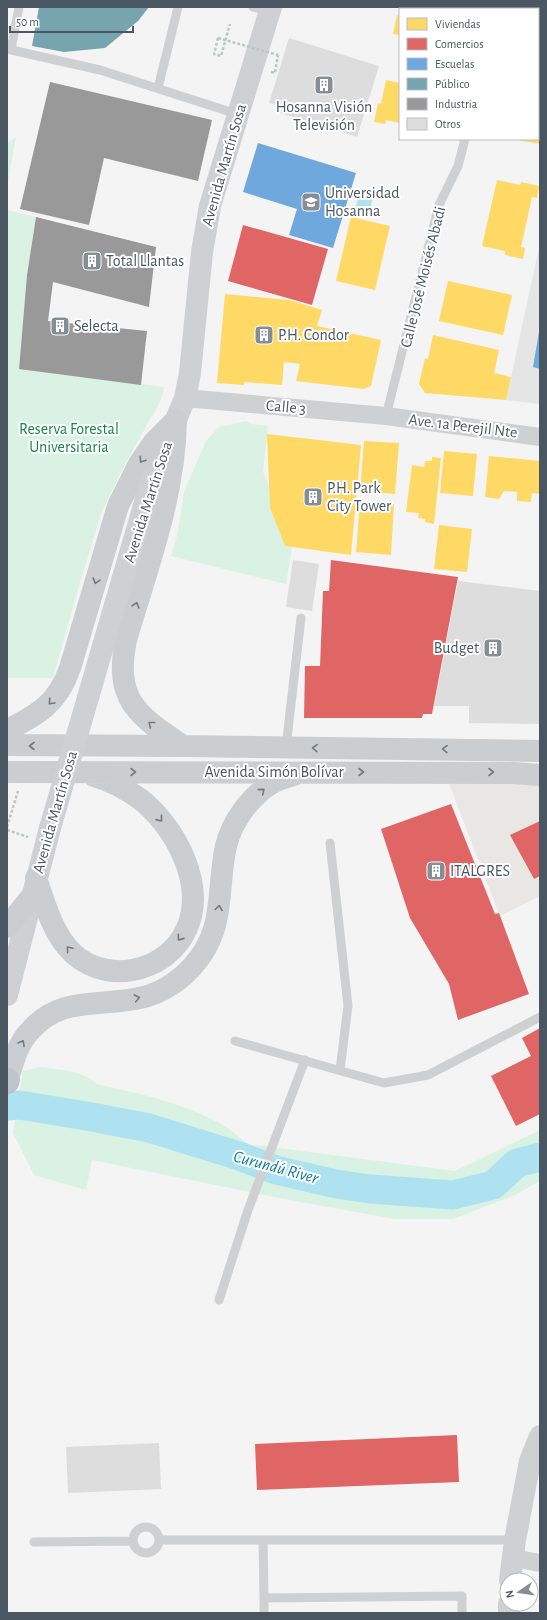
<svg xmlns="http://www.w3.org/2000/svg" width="547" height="1620" viewBox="0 0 547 1620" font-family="'Alegreya Sans',sans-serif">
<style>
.commercial{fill:#e8e7e3}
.education{fill:#e6e5e6}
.green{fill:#d9f2e3}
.water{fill:#aee2f0}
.homes{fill:#ffd966}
.shops{fill:#e06666}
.schools{fill:#6fa8dc}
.public{fill:#76a5af}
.industry{fill:#999}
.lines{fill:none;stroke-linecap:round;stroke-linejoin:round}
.river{stroke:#aee2f0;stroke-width:29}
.building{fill:#ddddde}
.motorway-casing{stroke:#b9bec3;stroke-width:24}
.path{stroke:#bcc7c4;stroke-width:2.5;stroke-dasharray:3 2;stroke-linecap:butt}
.service{stroke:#ced0d2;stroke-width:9}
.minor{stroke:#ced0d2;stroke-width:18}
.tertiary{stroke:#ced0d2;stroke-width:22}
.secondary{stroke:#ced0d4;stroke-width:22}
.primary{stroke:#caced1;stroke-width:22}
.motorway{stroke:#bec4c9;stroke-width:22}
.path-bridge{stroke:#bcc7c4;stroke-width:2.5;stroke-dasharray:3 2;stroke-linecap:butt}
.secondary-bridge{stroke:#ced0d4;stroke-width:22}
.oneway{stroke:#707a83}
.labels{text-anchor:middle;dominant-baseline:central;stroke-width:4;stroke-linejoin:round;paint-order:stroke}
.poi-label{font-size:16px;fill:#4a5661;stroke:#fff;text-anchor:start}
.street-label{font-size:16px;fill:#4a5661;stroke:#fff}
.park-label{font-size:16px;fill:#17864f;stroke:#fff}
.water-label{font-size:17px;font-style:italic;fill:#0c7c9b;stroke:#fff}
</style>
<rect width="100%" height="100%" fill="#f4f4f4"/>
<path class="commercial" d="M448,781L540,782V896L500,916Z"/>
<path class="education" d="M540,243V404L506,400L511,377Z"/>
<path class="green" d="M16,137L7,186V143Z
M7,210L36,217L27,275L19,368L164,387L162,398L123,468L102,511L78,589L53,678H7Z
M246,421L251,424L268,426L263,472L269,486L270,508L285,546L292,547L286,584L171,556L178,532L184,492L206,441L219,427Z
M40,1067C60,1070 82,1070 97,1084C139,1094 182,1102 221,1124C230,1129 239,1137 248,1144L455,1171L540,1130V1181L515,1195L453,1219H395L289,1200L92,1160L86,1190L34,1175L13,1133L23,1071Z"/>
<path class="water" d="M360,188L374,191L370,210L356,207Z"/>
<path class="homes" d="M403,7H472L471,9H402Z
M397,15L400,16V35L393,34Z
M538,49H540V89L538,88Z
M386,80L400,83V123L386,120L385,124L374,122L378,103L381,104Z
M538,104L540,105V144L518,140L538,139Z
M497,180L520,185L521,182L539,186L537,198L532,197L521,247L525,248L523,259L505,255V251L482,246Z
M351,217L390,226L375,290L336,281Z
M448,281L512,295L503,335L439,321Z
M225,294L289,300L322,310L317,326L381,340L371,386L364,389L296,381L300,364L284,362L282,385L244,382V385L217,383Z
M433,335L499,350L494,373L511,377L506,400L425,393L419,384L425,358L428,359Z
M267,434L361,445L351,555L285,546L270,508Z
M364,441L399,443L395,494L360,491Z
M444,451L477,454L473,496L440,493Z
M489,456L540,461V494L532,493L531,502L517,501V492L504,491L499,499L485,497Z
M432,457L441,458L434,524L425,522V519L418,518L419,513L406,512L412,465L424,467L425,461H432Z
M360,501L394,504L391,555L356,552Z
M439,525L472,529L467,572L434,569Z"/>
<path class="shops" d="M243,225L328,249L312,305L228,281Z
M331,560L458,577L432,714H423L422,718H304L305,666H320L323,591H329Z
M451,804L495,914L499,913L529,994L458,1020L449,984L410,918L381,829Z
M540,821V876L534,879L510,835Z
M540,1028V1114L516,1126L491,1076L531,1056L522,1038Z
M457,1435L459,1482L257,1490L255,1444Z"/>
<path class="schools" d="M258,143L356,173L333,248L289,235L297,209L243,192Z
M539,332H540V369L533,367Z"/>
<path class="public" d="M39,7H149L138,21L105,48L64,52L32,46Z"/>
<path class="industry" d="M50,82L212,120L198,181L104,158L89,225L20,209Z
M36,217L156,247L149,307L53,282L48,321L147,331L141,385L19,369L27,275Z"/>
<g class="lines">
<path class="river" d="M7,1106L19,1105L92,1117L149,1128L239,1156L276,1170L336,1184L370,1189L453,1195L493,1185L517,1163L540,1157"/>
</g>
<path class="building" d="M289,38L379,66L357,137L280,113L282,107L269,103Z
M293,560L319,564L312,611L286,607Z
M458,581L540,591V724L469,723V706H434Z
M159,1443L161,1489L68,1493L66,1447Z"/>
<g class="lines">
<g class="motorway-casing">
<path id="motorway" d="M7,1082L8,1079"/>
</g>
<path class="path" d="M218,38L214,54L221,56L230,24
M271,72L275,73L278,55
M7,827L18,791
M7,830L28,837"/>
<path class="service" d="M253,7L269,11
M497,9V7
M7,49L100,70L237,114
M11,50L19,7
M158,88L178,7
M386,416L439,205L458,166L465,139
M286,747L301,618
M330,843L348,1006L340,1070
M235,1041L384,1083L428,1075L540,1017
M219,1300L248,1210L305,1060
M133 1540a13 13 0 1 1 26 0a13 13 0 1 1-26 0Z
M160,1540H515
M263,1540L264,1598L462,1596V1613
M34,1542L133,1541
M264,1598V1613"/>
<path class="minor" d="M185,398L386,416L540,437
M513,1558L540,1563"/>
<path class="tertiary" d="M510,1580L515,1540L530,1461L540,1436
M509,1613V1604"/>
<path class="secondary" d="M152,478L185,398L190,373L202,252L210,206L271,7
M7,995L50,828"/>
<path class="primary" d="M176,420C175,496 147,568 126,640C114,700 137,715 183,746
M7,730C38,715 58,703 70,668L118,506L139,464L154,442L176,420
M7,745L183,746L540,751
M7,772L514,773L540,775
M36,878C44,901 51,928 67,947C100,987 167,975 187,928C206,884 175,826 140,799C126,789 111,781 94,776
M7,927L31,897
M8,1079C13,1063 17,1045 29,1032C61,994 102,1008 144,997C163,992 179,981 192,967C227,929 216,890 226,846C232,821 251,795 274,782C280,779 287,777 294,775"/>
<use href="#motorway" class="motorway"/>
<path class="path-bridge" d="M218,38L278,55"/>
<path class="secondary-bridge" d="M50,828L152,478"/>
</g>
<defs><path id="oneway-chevron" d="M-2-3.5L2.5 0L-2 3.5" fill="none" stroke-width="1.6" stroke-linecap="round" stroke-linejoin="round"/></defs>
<g class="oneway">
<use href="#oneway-chevron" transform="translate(142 460) rotate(124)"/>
<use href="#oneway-chevron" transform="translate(96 581) rotate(106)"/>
<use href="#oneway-chevron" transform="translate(136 605) rotate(-74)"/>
<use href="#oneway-chevron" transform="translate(51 702) rotate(133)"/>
<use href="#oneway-chevron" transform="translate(151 724) rotate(-142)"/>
<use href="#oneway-chevron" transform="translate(32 746) rotate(-180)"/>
<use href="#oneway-chevron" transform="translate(315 748) rotate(-179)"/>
<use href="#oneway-chevron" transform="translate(445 749) rotate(-179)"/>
<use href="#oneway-chevron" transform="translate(133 772)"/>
<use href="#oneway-chevron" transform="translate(361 772)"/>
<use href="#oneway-chevron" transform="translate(491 772)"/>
<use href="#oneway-chevron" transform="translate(262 791) rotate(-41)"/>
<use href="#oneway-chevron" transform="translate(160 819) rotate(51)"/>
<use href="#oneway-chevron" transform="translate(219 908) rotate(-81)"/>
<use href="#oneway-chevron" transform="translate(180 938) rotate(125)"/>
<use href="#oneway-chevron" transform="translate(69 949) rotate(-130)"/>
<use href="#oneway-chevron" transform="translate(137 998) rotate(-11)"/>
<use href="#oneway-chevron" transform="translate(22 1043) rotate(-60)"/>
</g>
<defs>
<g id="building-square" transform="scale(1)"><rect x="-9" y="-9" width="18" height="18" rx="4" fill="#868d94" stroke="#fff"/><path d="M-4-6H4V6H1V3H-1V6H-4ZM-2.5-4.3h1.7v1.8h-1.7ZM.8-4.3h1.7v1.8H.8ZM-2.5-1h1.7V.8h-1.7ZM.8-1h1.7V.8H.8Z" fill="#fff"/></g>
<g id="university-square" transform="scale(1)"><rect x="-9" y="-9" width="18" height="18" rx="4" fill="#868d94" stroke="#fff"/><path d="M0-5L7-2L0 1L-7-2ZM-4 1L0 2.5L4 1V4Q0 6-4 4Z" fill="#fff"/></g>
</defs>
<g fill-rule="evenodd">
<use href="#building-square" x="324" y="85"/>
<use href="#university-square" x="311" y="202"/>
<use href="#building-square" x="92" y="261"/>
<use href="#building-square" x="60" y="326"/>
<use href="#building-square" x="264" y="335"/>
<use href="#building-square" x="313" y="497"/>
<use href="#building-square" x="493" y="648"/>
<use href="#building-square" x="436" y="871"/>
</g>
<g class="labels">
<g class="poi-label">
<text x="324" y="107" text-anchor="middle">Hosanna Visión<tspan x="324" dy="18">Televisión</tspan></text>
<text x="325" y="193">Universidad<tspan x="325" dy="18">Hosanna</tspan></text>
<text x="106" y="261">Total Llantas</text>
<text x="74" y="326">Selecta</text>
<text x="278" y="335">P.H. Condor</text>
<text x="327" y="488">P.H. Park<tspan x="327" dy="18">City Tower</tspan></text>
<text x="479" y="648" text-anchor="end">Budget</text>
<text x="450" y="871">ITALGRES</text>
</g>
<g class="street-label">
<text transform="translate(224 165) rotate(-74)">Avenida Martín Sosa</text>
<text transform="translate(423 277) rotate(-76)">Calle José Moisés Abadi</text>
<text transform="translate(286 407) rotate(5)">Calle 3</text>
<text transform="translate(463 426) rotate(7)">Ave. 1a Perejil Nte</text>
<text transform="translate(148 502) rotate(-72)">Avenida Martín Sosa</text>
<text x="274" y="772">Avenida Simón Bolívar</text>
<text transform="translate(55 812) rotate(-74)">Avenida Martín Sosa</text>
</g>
<g class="park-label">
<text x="69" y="429">Reserva Forestal<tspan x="69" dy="18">Universitaria</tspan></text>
</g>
<g class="water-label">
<text transform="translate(276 1167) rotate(15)">Curundú River</text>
</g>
</g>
<rect width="547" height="1620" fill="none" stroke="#4a5661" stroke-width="16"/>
<rect x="399" y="8" width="140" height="132" fill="#ffffff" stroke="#b7bbc0"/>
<rect x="407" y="18" width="20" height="12" fill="#ffd966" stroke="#b7bbc0"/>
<text x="435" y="28" font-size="12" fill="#4a5661">Viviendas</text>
<rect x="407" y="38" width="20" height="12" fill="#e06666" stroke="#b7bbc0"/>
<text x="435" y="48" font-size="12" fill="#4a5661">Comercios</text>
<rect x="407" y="58" width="20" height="12" fill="#6fa8dc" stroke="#b7bbc0"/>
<text x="435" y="68" font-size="12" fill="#4a5661">Escuelas</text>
<rect x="407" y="78" width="20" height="12" fill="#76a5af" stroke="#b7bbc0"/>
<text x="435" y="88" font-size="12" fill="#4a5661">Público</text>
<rect x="407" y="98" width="20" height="12" fill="#999999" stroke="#b7bbc0"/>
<text x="435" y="108" font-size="12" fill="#4a5661">Industria</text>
<rect x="407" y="118" width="20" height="12" fill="#ddddde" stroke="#b7bbc0"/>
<text x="435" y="128" font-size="12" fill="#4a5661">Otros</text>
<g transform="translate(519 1592) rotate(257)"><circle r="19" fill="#ffffff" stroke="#b7bbc0"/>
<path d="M0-3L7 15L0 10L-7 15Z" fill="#868d94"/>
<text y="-6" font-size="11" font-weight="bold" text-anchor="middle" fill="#4a5661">N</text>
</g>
<path d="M10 26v6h123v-6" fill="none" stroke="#4a5661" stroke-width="2"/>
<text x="16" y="26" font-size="12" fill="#4a5661" stroke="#ffffff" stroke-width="3" paint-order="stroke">50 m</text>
</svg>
